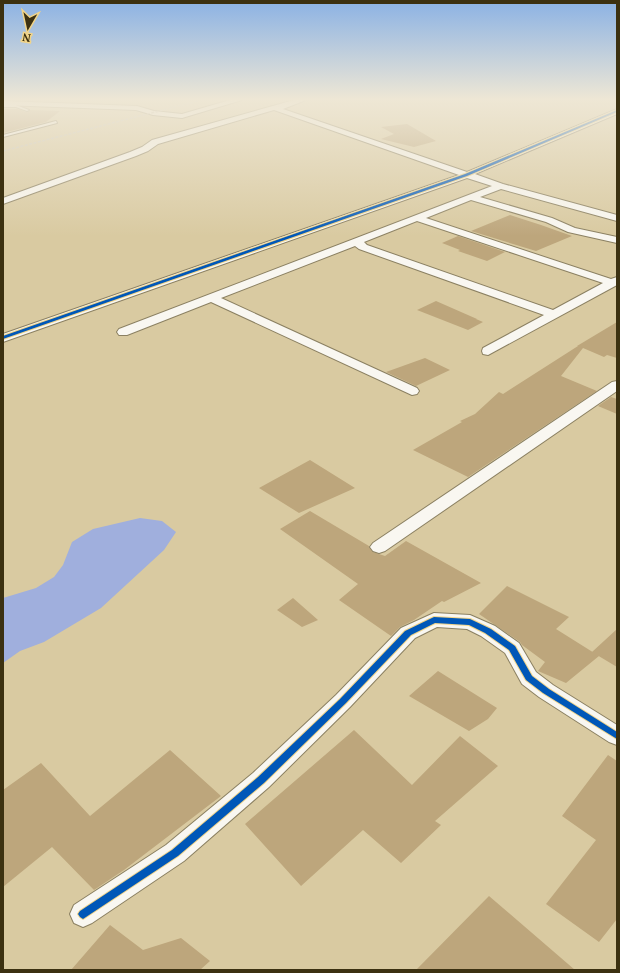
<svg xmlns="http://www.w3.org/2000/svg" width="620" height="973" viewBox="0 0 620 973" font-family="'PT Serif',serif">
<style>
.water{fill:#a0afdd}
.building{fill:#bda67c}
.lines{fill:none;stroke-linecap:round;stroke-linejoin:round}
.lane-casing{stroke:#8b8062;stroke-width:2}
.street-casing{stroke:#8b8062;stroke-width:2}
.lane{fill:#f9f7f1;fill-rule:evenodd}
.street{fill:#f9f7f1;fill-rule:evenodd}
.rail{stroke:#ccc7ba;stroke-width:1.5;stroke-dasharray:3 1.5;stroke-linecap:butt}
.cycleway-casing{stroke:#f1d489;stroke-width:2}
.cycleway{fill:#0057b8;fill-rule:evenodd}
</style>
<rect width="100%" height="100%" fill="#d9caa1"/>
<path class="water" d="M140,518L162,521L176,532L164,550L101,608L44,642L20,651L3,663V598L36,588L54,577L63,565L72,542L93,529Z"/>
<path class="building" d="M3,109H18L26,112L30,110L60,111L46,122L3,133Z
M407,124L436,141L414,147L381,139L394,134L381,127Z
M510,215L541,225L572,236L536,251L471,231Z
M458,236L505,252L487,261L458,251L460,250L442,243Z
M436,301L477,319H476L483,322L468,330L417,310Z
M617,322V358L607,355L604,357L583,348L561,376L597,391L468,477L413,450L462,422L460,421L475,414L499,392L503,394L578,346H577Z
M425,358L450,370L416,386L386,372Z
M611,397L617,399V414L598,406Z
M310,460L355,488L299,513L259,488Z
M310,511L369,546L373,552L385,556L406,541L481,583L444,602L442,601L414,620L400,627L391,636L339,600L358,584L280,529Z
M507,586L569,617L556,629L599,656L566,683L538,671L545,662L522,645L520,642L479,614Z
M293,598L318,620L302,627L277,610Z
M617,629V667L592,652Z
M438,671L497,708L488,719L469,731L409,696Z
M354,730L412,785L460,736L498,766L435,821L441,825L401,863L363,830L301,886L245,824Z
M170,750L221,796L124,870L94,890L52,847L3,887V790L41,763L90,816Z
M608,755L617,761V919L599,942L546,904L596,840L562,816Z
M489,896L575,970H416Z
M110,925L143,950L181,938L210,961L200,970H71Z"/>
<g class="lines">
<g class="lane-casing">
<path id="lane" d="M3,105H16L29,110L27,111L16,107H3Z
M56,121L57,123L3,137V135Z"/>
</g>
<g class="street-casing">
<path id="street" d="M230,100H242L182,118L153,115L136,110L3,105V101L137,106L154,111L182,114Z
M294,100H306L283,109L467,172L617,109V114L475,174L503,184L617,215V221L501,189L480,197L552,218L575,228L617,237V243L568,232L546,222L471,200L426,218L611,279L617,277V285L488,355L483,354L482,351L483,348L544,315L359,249L355,246L221,298L417,388L419,391L417,394L412,395L211,302L127,335H119L117,332L119,329L492,186L467,178L3,342V334L459,175L274,110L158,144L148,151L136,156L3,204V198L130,152L142,147L152,140ZM417,221L603,283L553,310L367,245L364,242Z
M617,381V391L385,551L379,553L373,551L370,547L373,543L612,382Z
M434,613L470,615L495,626L519,643L536,672L553,685L617,725V745L609,742L539,697L522,684L505,653L481,636L467,629L437,627L415,638L350,707L269,787L184,861L92,923L83,927L74,923L70,914L74,905L166,845L253,773L336,695L401,628Z"/>
</g>
<use href="#lane" class="lane"/>
<use href="#street" class="street"/>
<path class="rail" d="M3,151L202,100"/>
<g class="cycleway-casing">
<path id="cycleway" d="M617,110V112L467,176L3,339V336L465,174Z
M434,617L470,619L491,629L515,646L532,676L549,689L617,732V739L543,693L526,680L509,650L485,633L469,625L435,623L411,635L346,703L264,783L178,856L86,917L83,919L80,917L78,914L80,911L172,850L258,777L340,699L405,631Z"/>
</g>
<use href="#cycleway" class="cycleway"/>
</g>
<linearGradient id="sky" x2="0" y2="1"><stop stop-color="#8bb2e4"/><stop offset="0.42" stop-color="#eee7d5"/><stop offset="1" stop-color="#eee7d5" stop-opacity="0"/></linearGradient>
<rect width="620" height="236" fill="url(#sky)"/>
<rect width="620" height="973" fill="none" stroke="#3c3111" stroke-width="8"/>
<g transform="translate(28 28) rotate(189)" stroke="#f1d489" stroke-width="3" paint-order="stroke">
<path d="M0-3L7 15L0 10L-7 15Z" fill="#3c3111"/>
<text y="-6" font-size="11" font-weight="bold" text-anchor="middle" fill="#3c3111">N</text>
</g>
</svg>
